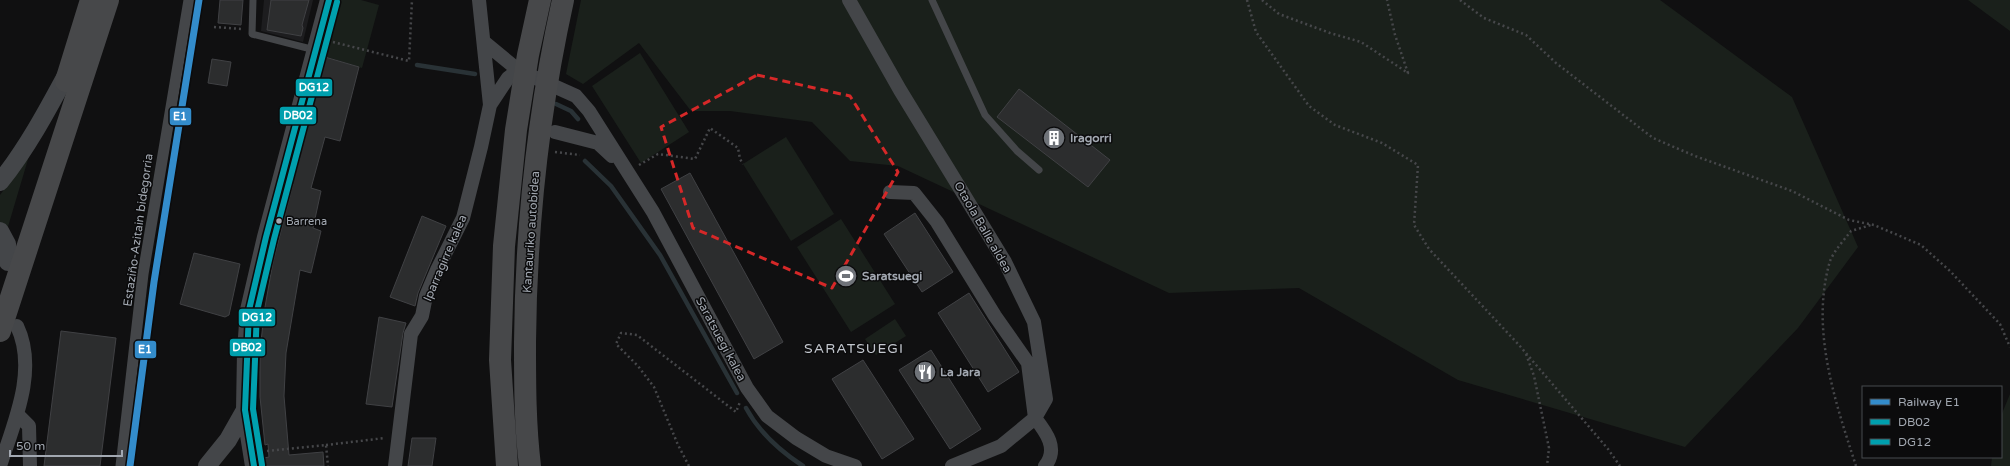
<svg xmlns="http://www.w3.org/2000/svg" width="2010" height="466" viewBox="0 0 2010 466" font-family="'Varela Round',sans-serif">
<style>
.built{fill:#1d1d1f}
.green{fill:#1a201b}
.lines{fill:none;stroke-linecap:round;stroke-linejoin:round}
.stream{stroke:#293236;stroke-width:4.5}
.building{fill:#2c2d2e;stroke:#404144}
.path{stroke:#46474a;stroke-width:2.5;stroke-dasharray:2 3;stroke-linecap:butt}
.service{stroke:#444649;stroke-width:7}
.pedestrian{stroke:#444649;stroke-width:11}
.minor{stroke:#444649;stroke-width:14}
.tertiary{stroke:#444649;stroke-width:18}
.trunk{stroke:#47484a;stroke-width:22}
.motorway{stroke:#47484a;stroke-width:22}
.bus-1-casing{stroke:#0b0b0c;stroke-width:9}
.bus-2-casing{stroke:#0b0b0c;stroke-width:9}
.bus-1{stroke:#00a0ae;stroke-width:6}
.bus-2{stroke:#00a0ae;stroke-width:6}
.rail-1-casing{stroke:#0b0b0c;stroke-width:10}
.rail-1{stroke:#338ccb;stroke-width:7}
.marked{fill:none;stroke:#d62828;stroke-width:3;stroke-dasharray:8 5;stroke-linejoin:round}
.bus-dot{fill:#a2a8b1;stroke:#0b0b0c;stroke-width:1.5}
.labels{text-anchor:middle;dominant-baseline:central;stroke-width:3;stroke-linejoin:round;paint-order:stroke}
.bus-label{font-size:11px;fill:#a2a8b1;stroke:#0b0b0c;text-anchor:start}
.poi-label{font-size:12px;font-weight:bold;fill:#a2a8b1;stroke:#0b0b0c;text-anchor:start}
.street-label{font-size:12px;fill:#a2a8b1;stroke:#0b0b0c}
.quarter-label{font-size:14px;letter-spacing:1px;fill:#c2c6cd;stroke:#0b0b0c}
.line-badge{stroke:#0b0b0c;stroke-width:1.5}
.badge-label{font-size:11px;text-anchor:middle;font-weight:bold;fill:#fff}
</style>
<rect width="100%" height="100%" fill="#101011"/>
<path class="built" d="M264,0H313L303,42L261,31Z"/>
<path class="green" d="M339,0H361L379,5L362,68L324,56Z
M581,0H1660L1792,97L1858,247L1798,328L1685,447L1458,380L1299,288L1169,293L898,166L850,161L812,122L730,111H691L639,43L583,84L566,74Z
M1968,0H2010V31Z
M640,53L689,132L641,163L592,86Z
M786,137L834,214L791,241L743,164Z
M29,156L7,230L0,222V195Z
M841,219L895,304L851,332L797,247Z
M895,319L906,336L876,355L865,339Z
M2010,394V466H1991L1992,457H2001V416Z"/>
<g class="lines">
<path class="stream" d="M417,65L475,74
M556,104L571,111L578,119
M585,161L611,186L660,255L737,393
M746,408C759,432 780,451 803,466"/>
</g>
<path class="building" d="M220,0H243L241,25L218,23Z
M271,0H309L302,25L303,28L301,36L267,30Z
M325,57L359,67L340,141L325,137L311,188L321,191L313,228L321,231L311,273L300,270L286,353L284,396L289,455L323,452L324,466H265L264,458L269,457L268,444L265,445L260,397V350L265,307L273,262L293,184H291Z
M212,59L231,62L227,86L208,83Z
M1019,89L1110,160L1088,187L997,117Z
M690,173L783,342L754,359L661,189Z
M915,213L953,272L922,292L884,234Z
M422,216L446,226L418,293L415,306L390,297Z
M194,253L240,264L229,315L225,317L180,304Z
M969,293L1019,372L988,392L938,313Z
M379,317L406,323L403,333L392,407L366,404Z
M61,331L116,338L100,466H44Z
M931,350L981,429L950,449L899,370Z
M863,360L914,439L882,459L832,379Z
M412,438H436L432,466H408Z"/>
<g class="lines">
<path class="path" d="M1247,0L1256,32L1309,106L1335,125L1382,143L1418,165L1414,225L1429,249L1519,345L1608,449L1620,466
M1262,0L1279,14L1330,33L1361,42L1408,73L1395,35L1387,0
M1460,0L1484,18L1526,35L1556,63L1653,138L1695,156L1792,191L1849,220L1874,225L1921,245L1950,271L2000,324L2010,347
M214,27L242,29
M333,42L409,61L412,0
M555,152L580,155
M639,165L658,154L695,159L710,128L738,148L740,159L743,164
M1526,354L1534,376L1549,448L1547,466
M326,445L385,438
M267,451L326,445L328,466
M689,466L678,445L654,387L638,366L616,344L621,333L637,335L736,412L740,402
M1856,466C1835,401 1810,329 1830,261C1834,251 1844,240 1851,231L1871,225"/>
<path class="service" d="M253,0L252,34L315,50
M932,0L985,115L1017,151L1039,170"/>
<path class="pedestrian" d="M121,466L143,274L189,0"/>
<path class="minor" d="M849,0L900,90L1005,262L1034,322L1046,399L1035,418L1001,446L952,466
M484,42L518,70L576,96L589,111L653,212L747,388L767,416L796,438L826,456L855,466
M490,105L508,78L518,70
M555,132L598,143L612,156
M890,192L914,193L937,222L995,316L1028,363L1035,418
M17,414L29,426L30,466
M1035,418C1046,432 1059,449 1045,466
M0,466C14,423 38,370 17,326
M395,466L411,334L422,316L426,296L437,270L463,218L481,147L490,105L479,0"/>
<path class="tertiary" d="M0,182C28,147 49,107 70,68
M0,231L7,244L8,262
M207,466L228,440L245,410
M254,466L245,410L246,351L249,310L266,237L329,0"/>
<path class="trunk" d="M66,81L91,0
M0,331L108,0"/>
<path class="motorway" d="M507,466L500,360L504,246L516,130L528,55L540,0
M530,466C525,425 525,384 525,342C526,227 538,113 563,0"/>
<g class="bus-1-casing">
<path id="bus-1" d="M254,466L245,410L249,310L266,237L329,0"/>
</g>
<g class="bus-2-casing">
<path id="bus-2" d="M262,465L253,409L257,311L274,239L337,2"/>
</g>
<use href="#bus-1" class="bus-1"/>
<use href="#bus-2" class="bus-2"/>
<g class="rail-1-casing">
<path id="rail-1" d="M130,466L154,282L199,0"/>
</g>
<use href="#rail-1" class="rail-1"/>
</g>
<path class="marked" d="M757,75L850,96L898,172L832,288L693,228L661,127Z"/>
<defs>
<g id="building-disc" transform="scale(1.15)"><circle r="9.5" fill="#6f7379" stroke="#0b0b0c"/><path d="M-4-6H4V6H1V3H-1V6H-4ZM-2.5-4.3h1.7v1.8h-1.7ZM.8-4.3h1.7v1.8H.8ZM-2.5-1h1.7V.8h-1.7ZM.8-1h1.7V.8H.8Z" fill="#fff"/></g>
<g id="stadium-disc" transform="scale(1.15)"><circle r="9.5" fill="#6f7379" stroke="#0b0b0c"/><path d="M0-5a6.5 5 0 1 0 0 10a6.5 5 0 1 0 0-10ZM-3.5-1.8h7v3.6h-7Z" fill="#fff"/></g>
<g id="restaurant-disc" transform="scale(1.15)"><circle r="9.5" fill="#6f7379" stroke="#0b0b0c"/><path d="M-5-6h1v4h1v-4h1v4h1v-4h1v5L-1.5 .5V6h-2V.5L-5-1ZM5-6V6H3V1.5H1.5Q1.5-4 5-6Z" fill="#fff"/></g>
</defs>
<g fill-rule="evenodd">
<use href="#building-disc" x="1054" y="138"/>
<use href="#stadium-disc" x="846" y="276"/>
<use href="#restaurant-disc" x="925" y="372"/>
</g>
<circle class="bus-dot" cx="279" cy="221" r="3.5"/>
<g class="labels">
<g class="bus-label">
<text x="286" y="221">Barrena</text>
</g>
<g class="poi-label">
<text x="1070" y="138">Iragorri</text>
<text x="862" y="276">Saratsuegi</text>
<text x="940" y="372">La Jara</text>
</g>
<g class="street-label">
<text transform="translate(983 227) rotate(60)">Otaola Balle aldea</text>
<text transform="translate(138 230) rotate(-82)">Estaziño-Azitain bidegorria</text>
<text transform="translate(531 232) rotate(-86)">Kantauriko autobidea</text>
<text transform="translate(445 258) rotate(-67)">Iparragirre kalea</text>
<text transform="translate(721 339) rotate(62)">Saratsuegi kalea</text>
</g>
<g class="quarter-label">
<text x="854" y="348">SARATSUEGI</text>
</g>
</g>
<g class="line-badge">
<rect x="295" y="78" width="38" height="19" rx="4" fill="#00a0ae"/>
<rect x="279" y="106" width="38" height="19" rx="4" fill="#00a0ae"/>
<rect x="169" y="107" width="23" height="19" rx="4" fill="#338ccb"/>
<rect x="238" y="308" width="38" height="19" rx="4" fill="#00a0ae"/>
<rect x="229" y="338" width="37" height="19" rx="4" fill="#00a0ae"/>
<rect x="134" y="340" width="23" height="19" rx="4" fill="#338ccb"/>
</g>
<g class="badge-label">
<text x="314" y="91">DG12</text>
<text x="298" y="119">DB02</text>
<text x="180" y="120">E1</text>
<text x="257" y="321">DG12</text>
<text x="247" y="351">DB02</text>
<text x="145" y="353">E1</text>
</g>
<rect x="1862" y="386" width="140" height="72" fill="#0b0b0c" stroke="#474a4e"/>
<rect x="1870" y="399" width="20" height="6" fill="#338ccb" stroke="#474a4e"/>
<text x="1898" y="406" font-size="12" fill="#a2a8b1">Railway E1</text>
<rect x="1870" y="419" width="20" height="6" fill="#00a0ae" stroke="#474a4e"/>
<text x="1898" y="426" font-size="12" fill="#a2a8b1">DB02</text>
<rect x="1870" y="439" width="20" height="6" fill="#00a0ae" stroke="#474a4e"/>
<text x="1898" y="446" font-size="12" fill="#a2a8b1">DG12</text>
<path d="M10 450v6h112v-6" fill="none" stroke="#a2a8b1" stroke-width="2"/>
<text x="16" y="450" font-size="12" fill="#a2a8b1" stroke="#0b0b0c" stroke-width="3" paint-order="stroke">50 m</text>
</svg>
